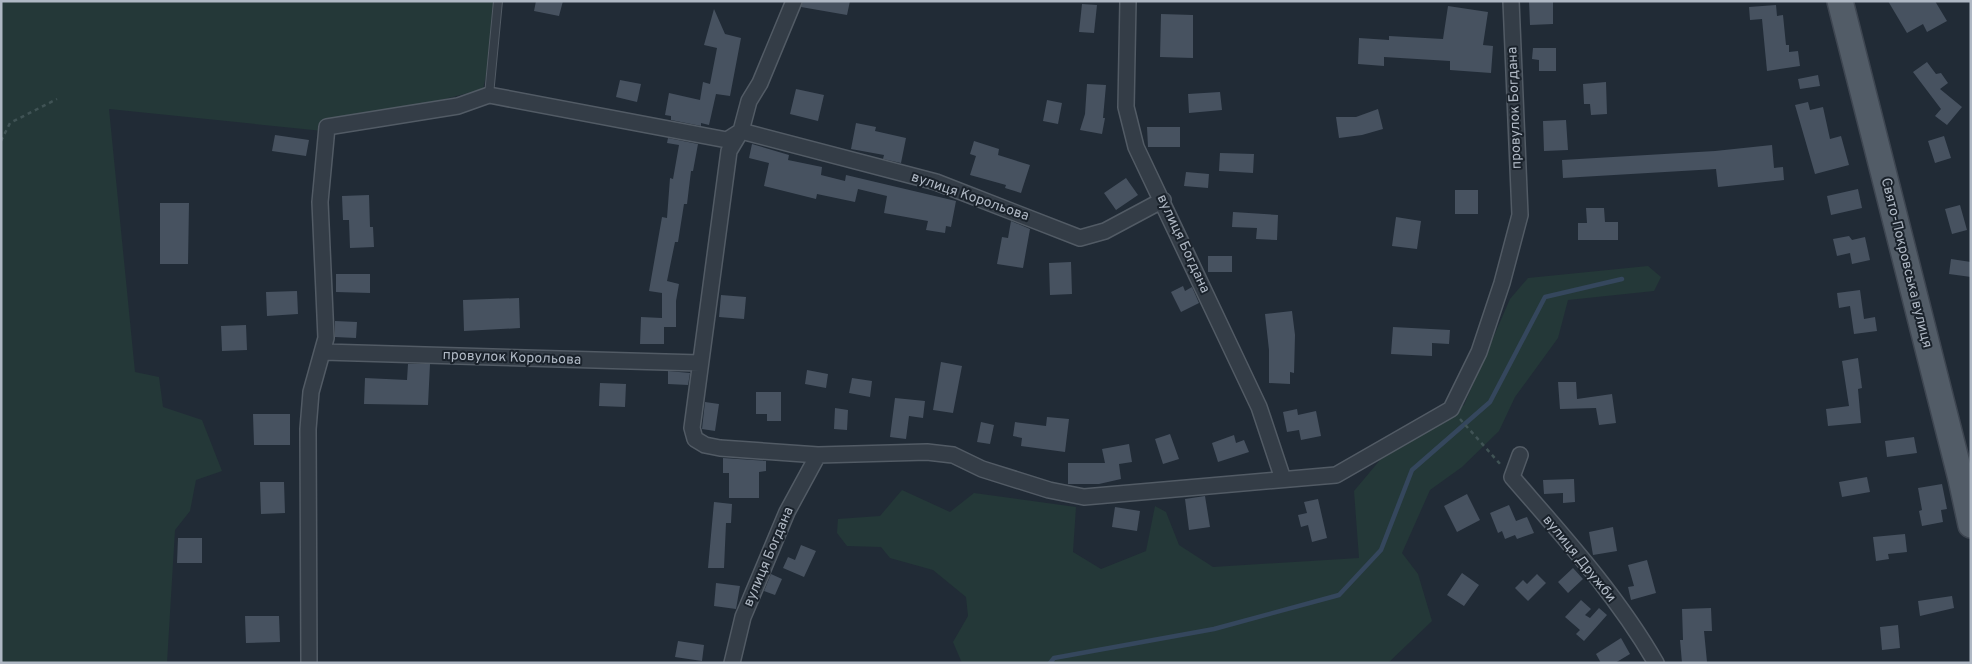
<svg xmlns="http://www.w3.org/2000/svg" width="1972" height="664" viewBox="0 0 1972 664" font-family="Overpass,sans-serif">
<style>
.green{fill:#243838}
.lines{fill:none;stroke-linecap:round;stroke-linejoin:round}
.stream{stroke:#35475d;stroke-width:4.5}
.building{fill:#475260}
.lane-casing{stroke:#525b65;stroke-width:10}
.street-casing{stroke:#525b65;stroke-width:18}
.primary-casing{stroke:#3e4651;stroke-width:28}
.path{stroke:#405355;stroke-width:2.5;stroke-dasharray:4 4;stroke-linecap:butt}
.lane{stroke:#343d47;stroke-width:8}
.street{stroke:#343d47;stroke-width:15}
.primary{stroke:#525c67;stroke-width:25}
.labels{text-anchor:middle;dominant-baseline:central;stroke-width:4;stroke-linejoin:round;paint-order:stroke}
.street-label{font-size:14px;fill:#afb8c4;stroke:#1a222b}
</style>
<rect width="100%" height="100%" fill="#212b36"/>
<path class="green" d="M1,1H503L483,89L323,131L109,109L135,372L159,377L163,407L202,420L222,471L196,480L190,511L175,530L167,663H1Z
M1648,266L1661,277L1654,291L1568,300L1558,338L1515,397L1499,431L1462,467L1430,490L1402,553L1418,574L1432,621L1388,663H962L953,642L968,616L966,597L933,570L890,558L881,547L847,546L837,533L838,519L880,516L902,490L950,512L974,493L1076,507L1073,552L1101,569L1146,551L1155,506L1166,512L1179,545L1213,567L1359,558L1354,491L1380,460L1464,405L1510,299L1528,278Z"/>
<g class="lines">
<path class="stream" d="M1050,663L1054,658L1214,629L1339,595L1381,550L1412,470L1490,402L1545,297L1622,279"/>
</g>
<path class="building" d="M536,1H563L559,16L534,11Z
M803,1H850L847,15L801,7Z
M1529,1H1553V24L1530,25Z
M1888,1H1935L1947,21L1927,32L1923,24L1907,33Z
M1082,4L1097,5L1094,33L1079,32Z
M1776,5L1777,16L1783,15L1786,45H1789V52L1798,51L1800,66L1767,71L1762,19L1750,20L1749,7Z
M1448,6L1488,12L1483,45L1493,46L1491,73L1450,70V61L1384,57V66L1358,64L1359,38L1389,40V36L1443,39Z
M714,9L725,34L741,38L730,96L716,94L709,125L701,123V126L671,120V116L665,115L669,93L700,100L703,82L710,84L717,48L704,45Z
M1161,14L1193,15V58L1160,57Z
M1533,48H1556V71H1539V60L1532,59Z
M1927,62L1936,74L1941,73L1948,83L1940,89L1962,107L1947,125L1935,116L1941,109L1913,72Z
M1818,75L1820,86L1800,89L1798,79Z
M620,80L641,84L637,102L616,97Z
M1606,82L1607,114L1591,115L1590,104H1584L1583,84Z
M1087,84L1106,85L1103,118H1105L1102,134L1080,130L1085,114Z
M796,89L824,95L818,121L790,114Z
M1220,92L1222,110L1189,113L1188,94Z
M1047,100L1062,103L1058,124L1043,121Z
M1808,102L1810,110L1823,107L1830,139L1841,136L1849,165L1815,174L1795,105Z
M1378,109L1383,129L1362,135L1339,138L1336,117H1356Z
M1566,120L1568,150L1544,151L1543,121Z
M856,123L876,127L875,131L906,138L901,163L883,159L884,155L851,149Z
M1147,127H1180V147H1148Z
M275,135L309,140L306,156L272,151Z
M1944,136L1951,158L1935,163L1928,141Z
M668,138L698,144L693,171H691L687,204H684L678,242H675L667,281L679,284L676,301V327H664V344H640L641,317L662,318V293L649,291L662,217L667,218L670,178L673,179L679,145L667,143Z
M974,141L999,149L998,155L1030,165L1021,193L1005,188L1006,185L970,175L976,156L970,154Z
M752,144L789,155L788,160L822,167L821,175L845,181L846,175L956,201L951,227L946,226L945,233L926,230L928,221L884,213L887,196L858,189L855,202L817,194L816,199L764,186L769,163L749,158Z
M1772,145L1774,168L1783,167L1784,180L1718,187L1716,169L1563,178L1562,160L1715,151Z
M1220,153L1254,154L1253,173L1219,171Z
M1186,172L1209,174L1208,188L1184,186Z
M1126,178L1138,195L1116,210L1104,193Z
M1858,189L1862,208L1831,215L1827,196Z
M1455,190H1478V214H1455Z
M369,195L370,227H373L374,247L350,248L349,220H343L342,196Z
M160,203H189L188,264H160Z
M1960,205L1967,230L1952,234L1945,209Z
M1586,208H1604L1605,222H1618V240H1578V223H1587Z
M1233,212L1278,215L1277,240L1256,239L1257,228L1232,227Z
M1396,217L1421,221L1417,249L1392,246Z
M1011,221L1030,229L1023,268L997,264L1002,237L1008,238Z
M1849,236L1852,240L1865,237L1870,260L1852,264L1850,253L1837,256L1833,239Z
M1208,256H1232V272H1208Z
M1951,259L1971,262V277L1949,274Z
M1071,262L1072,294L1050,295L1049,263Z
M336,274H370V293L336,292Z
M1183,286L1185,291L1192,287L1199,303L1181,312L1171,292Z
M1860,290L1864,319L1875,317L1877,331L1854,334L1850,306L1839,308L1837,293Z
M297,291L298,314L267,316L266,292Z
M721,295L746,297L744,319L719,317Z
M519,298L520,328L464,331L463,300Z
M1292,311L1295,335L1294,373L1290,372V384L1269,383V350L1265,314Z
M335,321L357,322L356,338L335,337Z
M246,325L247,350L222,351L221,326Z
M1393,327L1450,330L1449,344L1432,343V356L1391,354Z
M1858,358L1862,388L1858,389L1861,423L1828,426L1826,409L1849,406L1842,361Z
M941,362L962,366L953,413L933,410Z
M408,364H430L428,405L364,404L365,378L407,380Z
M807,370L828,374L826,388L805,384Z
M668,371L690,373L688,385L668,384Z
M852,378L872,381L870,397L849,393Z
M1558,382H1576L1577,399L1612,394L1616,423L1599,425L1596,408L1560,409Z
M600,383L626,384L625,407L599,406Z
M756,392H781V421H767V414H756Z
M895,398L925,401L923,418L909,416L906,439L890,437Z
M705,402L719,404L715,431L702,429Z
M835,408L848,410L847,430L834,429Z
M1297,409L1298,415L1316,411L1321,436L1301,440L1299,430L1287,432L1283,412Z
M253,414H290V445H254Z
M1047,417L1069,419L1065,452L1021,446L1022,438L1013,436L1015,422L1046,426Z
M981,422L994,425L990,444L977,442Z
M1170,434L1179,459L1163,464L1155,439Z
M1234,435L1236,443L1244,440L1249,452L1218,462L1212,443Z
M1914,437L1917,453L1887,457L1885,441Z
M1129,444L1132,462L1119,464L1121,479L1099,484H1068V463H1105L1102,449Z
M723,458L766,461V471L759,472V498H729V473H723Z
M1867,477L1870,492L1842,497L1839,482Z
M1574,479L1575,502L1563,503V493L1544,494L1543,480Z
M260,482H284L285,513L261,514Z
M1942,484L1947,509L1941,510L1943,522L1922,526L1919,511L1922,510L1918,488Z
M1467,494L1480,520L1457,532L1444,506Z
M1205,496L1210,527L1189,530L1185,499Z
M1318,499L1327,538L1312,542L1308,525L1301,527L1298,515L1307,513L1304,502Z
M714,502L732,504L731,523H726L724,568H708Z
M1509,505L1516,521L1527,517L1534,533L1517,539L1515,535L1505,539L1502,531L1498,533L1490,513Z
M1115,507L1140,511L1137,531L1112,527Z
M1613,527L1617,551L1593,555L1589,532Z
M1905,534L1907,552L1888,554L1889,559L1876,561L1873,537Z
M178,538H202V563H177Z
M801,545L816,551L804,577L783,568L788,557L795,560Z
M1647,560L1656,593L1631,600L1628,587L1634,586L1628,565Z
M1573,568L1583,579L1568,593L1558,582Z
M1462,573L1479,585L1464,606L1447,595Z
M771,574L782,579L775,595L764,591Z
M1537,574L1546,583L1528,601L1515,588L1523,580L1527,584Z
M716,583L740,586L736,609L714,606Z
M1952,596L1954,608L1920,616L1918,601Z
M1581,600L1591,609L1585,615L1590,618L1599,608L1607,615L1584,641L1576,634L1580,630L1565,617Z
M1711,608L1712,631H1704L1707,662L1682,663L1680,640H1683L1682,609Z
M245,616H279L280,642L246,643Z
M1898,625L1900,648L1882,650L1880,627Z
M1621,638L1630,654L1615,663H1601L1596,654Z
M678,641L704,645L702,661L675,657Z"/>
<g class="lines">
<g class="lane-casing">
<path id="lane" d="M489,95L498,1"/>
</g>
<g class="street-casing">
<path id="street" d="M794,1L760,83L749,101L741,131L729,151L692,428L695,439L705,445L720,448L818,455L927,452L953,455L982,469L1049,490L1084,497L1336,475L1451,409L1479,352L1502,283L1520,215L1511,1
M1128,1L1126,107L1136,147L1259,407L1283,479
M324,352L700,363
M1520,455L1512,477C1563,536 1617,595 1656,663
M309,663L308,429L311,392L326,338L320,202L327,127L458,106L489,95L727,140L741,131L936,182L1080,238L1105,231L1163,200
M732,663L743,617L787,512L818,455"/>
</g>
<g class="primary-casing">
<path id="primary" d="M1840,1L1961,479L1971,525"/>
</g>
<path class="path" d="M1,141L10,123L57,99
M1460,419L1501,465"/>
<use href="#lane" class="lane"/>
<use href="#street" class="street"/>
<use href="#primary" class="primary"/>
</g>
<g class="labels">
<g class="street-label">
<text transform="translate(1515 108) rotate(-92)">провулок Богдана</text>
<text transform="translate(970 197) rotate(19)">вулиця Корольова</text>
<text transform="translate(1183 244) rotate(65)">вулиця Богдана</text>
<text transform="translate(1906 263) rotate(76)">Свято-Покровська вулиця</text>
<text transform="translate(512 358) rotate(2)">провулок Корольова</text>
<text transform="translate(769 557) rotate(-67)">вулиця Богдана</text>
<text transform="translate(1579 559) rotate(51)">вулиця Дружби</text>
</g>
</g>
<rect width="1972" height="664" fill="none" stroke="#afb8c4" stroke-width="5"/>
</svg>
